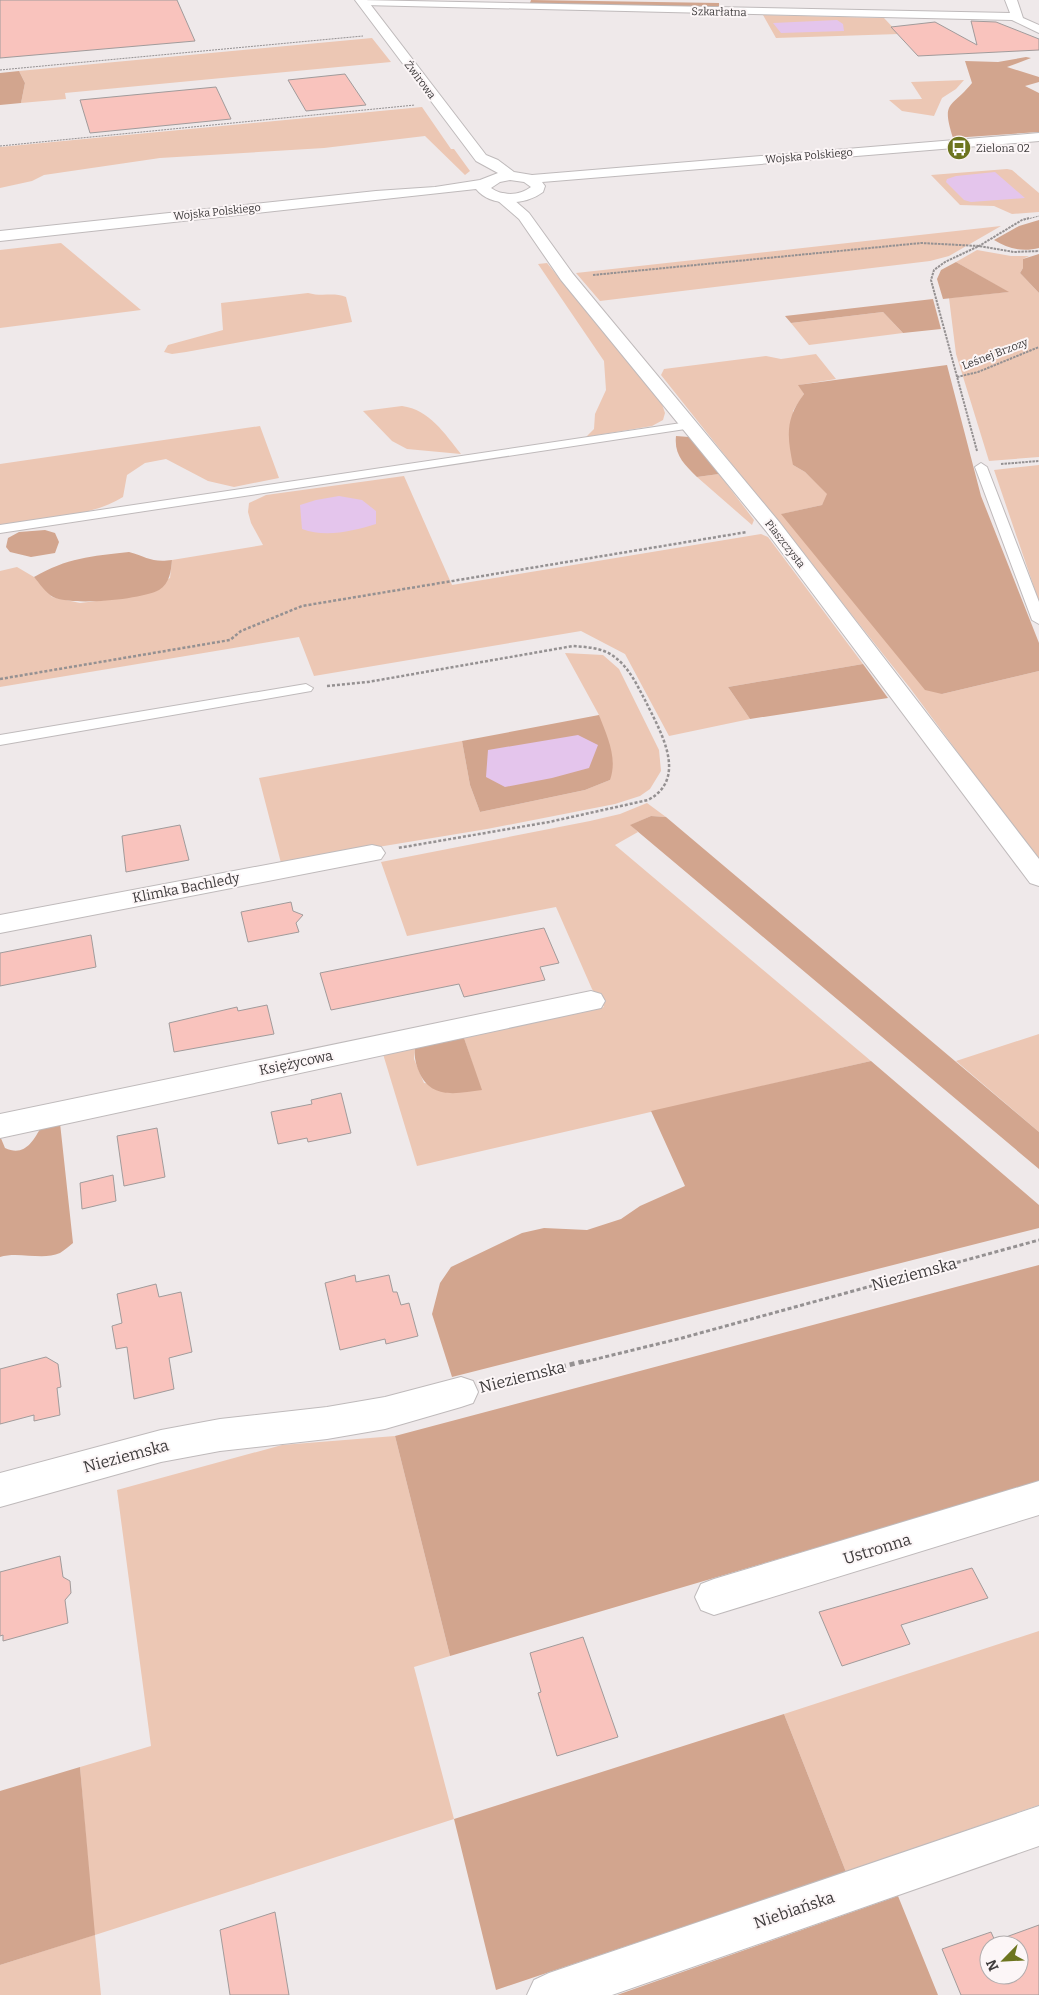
<svg xmlns="http://www.w3.org/2000/svg" width="1039" height="1995" viewBox="0 0 1039 1995" font-family="Bitter,serif">
<style>
.green{fill:#ecc7b4}
.forest{fill:#d2a58e}
.water{fill:#e4c5ec}
.building{fill:#f9c3bd;stroke:#a19b9b;fill-rule:evenodd}
.lines{fill:none;stroke-linecap:round;stroke-linejoin:round}
.service-casing{stroke:#bfbabb;stroke-width:2}
.minor-casing{stroke:#bfbabb;stroke-width:2}
.tertiary-casing{stroke:#bfbabb;stroke-width:2}
.path-far4{stroke:#959192;stroke-width:1;stroke-dasharray:2 1;stroke-linecap:butt}
.path-far3{stroke:#959192;stroke-width:2;stroke-dasharray:2.5 1;stroke-linecap:butt}
.path-far2{stroke:#959192;stroke-width:2.5;stroke-dasharray:3 2;stroke-linecap:butt}
.path-far1{stroke:#959192;stroke-width:3;stroke-dasharray:4 2.5;stroke-linecap:butt}
.path{stroke:#959192;stroke-width:4.5;stroke-dasharray:5 4;stroke-linecap:butt}
.service{fill:#fff;fill-rule:evenodd}
.minor{fill:#fff;fill-rule:evenodd}
.tertiary{fill:#fff;fill-rule:evenodd}
.labels{text-anchor:middle;dominant-baseline:central;stroke-width:4;stroke-linejoin:round;paint-order:stroke}
.far-street-label{font-size:11px;fill:#3f3c3d;stroke:#fcf6f7}
.far-poi-label{font-size:11px;fill:#3f3c3d;stroke:#fcf6f7;text-anchor:start}
.street-label{font-size:14px;fill:#3f3c3d;stroke:#fcf6f7}
.near-street-label{font-size:16px;fill:#3f3c3d;stroke:#fcf6f7}
</style>
<rect width="100%" height="100%" fill="#efe9ea"/>
<path class="green" d="M763,15L884,18L899,34L776,38Z
M372,38L391,62L65,93L66,99L21,103L25,83L19,71Z
M964,80L956,89L942,98L934,116L902,111L889,100L922,99L911,82Z
M422,107L451,149H454L470,171L465,175L425,136L324,148L160,158L44,175L32,181L0,188V147Z
M1007,169L1012,170L1039,193V212L1012,214L994,206L960,205L931,175Z
M1001,226L949,256L930,261L600,301L576,273Z
M61,243L141,310L0,328V250Z
M977,250L1011,256H1029L1023,259V268L1020,273L1039,293V457L989,461L956,354L949,298L1008,292L956,262Z
M547,263L662,404L665,413L663,420L652,426L586,437L594,429L595,414L606,390L604,361L538,264Z
M308,293C322,297 334,292 346,297L352,322L186,352L172,354L164,352L168,345L223,330L221,303Z
M883,312L903,333L809,345L791,323Z
M816,354L836,379L799,385L804,394L793,411V465L805,472L828,494L822,505L782,514L942,694L1039,671V862L910,688L661,375L664,369L766,356L781,359Z
M402,406C430,410 444,433 461,454L407,449L392,441L363,411Z
M260,426L279,478L234,487L208,481L166,459L145,463L127,475L123,497C88,518 40,519 0,525V464Z
M1039,465V602L994,470Z
M719,474L754,520L752,525L697,477Z
M404,476L452,585L761,534L768,537L863,664L728,687L750,719L669,736L625,654L581,631L314,676L299,637L0,687V571L17,567L34,577L52,597L80,603L130,597L170,578L172,560L263,545L251,523L248,512L249,503L266,495Z
M565,653L603,655L619,669L659,750L661,771L650,789L640,796L615,804L487,829L281,863L259,778L462,741L470,785L480,812L585,790L610,780L599,715Z
M647,803L666,817L651,816L631,825L638,832L615,845L871,1061L417,1166L383,1054L415,1048L414,1059L424,1083L481,1090L464,1038L604,1007L592,989L556,907L407,936L381,862L590,821L620,814Z
M1039,1034V1132L956,1061Z
M395,1436L450,1656L414,1667L454,1819L95,1935L101,1995H0V1965L94,1935L80,1767L151,1746L117,1490L282,1445Z
M1039,1631V1805L846,1872L784,1714Z"/>
<path class="forest" d="M531,0L719,3V10L529,6Z
M1026,57L1031,58L1007,67L1039,77V82L1025,86L1039,93V132L953,138C941,100 951,109 972,83L965,61L998,62Z
M19,71L25,83L21,103L0,105V73Z
M1039,220V248C1023,252 1008,249 994,240L1019,226Z
M1039,254V293L1020,273L1023,268V259Z
M956,262L1009,292L943,299L937,279L941,270Z
M933,299L941,329L903,333L883,312L791,323L785,316Z
M947,365L981,496L1039,643V671L942,694L925,690L781,514L822,505L827,494L805,472L793,465C787,436 785,419 804,394L798,385Z
M676,436L689,437L693,440L719,474L697,477C684,464 674,455 676,436Z
M45,530L55,533L59,542L55,553L31,557L10,552L6,547L8,538L19,532Z
M129,552C147,557 152,563 172,560C171,571 170,583 159,590C140,600 71,606 53,597C46,593 39,583 34,577C67,558 91,556 129,552Z
M863,664L888,698L750,719L728,687Z
M599,715C607,736 618,758 610,780L585,790L480,812L470,785L462,741Z
M651,816L666,817L1039,1132V1169L630,825Z
M464,1038L482,1090C458,1093 433,1100 420,1074C416,1065 414,1058 415,1048Z
M871,1061L1039,1205V1228L452,1377L432,1314L440,1283L451,1267L522,1233L544,1228L587,1230L621,1219L640,1206L685,1186L651,1111Z
M60,1123L73,1243C69,1246 65,1250 60,1253C42,1261 19,1251 0,1257V1136L5,1148C24,1157 33,1142 41,1127Z
M1039,1265V1482L450,1656L395,1436Z
M784,1714L846,1872L496,1990L454,1819Z
M80,1767L95,1935L0,1965V1791Z
M898,1896L938,1995H617Z"/>
<path class="water" d="M837,20L843,24L844,31L781,33L773,23Z
M995,172L1025,198L971,202L964,200L946,182L947,179L956,176Z
M339,496L362,500L376,511V524C353,531 326,538 302,529L300,505L316,500Z
M578,735L598,745L589,768L552,778L505,787L486,777L488,750Z"/>
<path class="building" d="M0,0H177L195,41L0,58Z
M971,21L996,22L1039,39V50L918,56L891,27L935,22L977,45Z
M345,74L366,105L306,111L288,80Z
M216,87L231,119L90,133L80,100Z
M180,825L189,860L126,872L122,836Z
M291,902L293,911L303,915L296,923L299,932L248,942L241,912Z
M544,928L559,963L540,967L545,980L464,997L459,984L331,1010L320,973Z
M91,935L96,967L0,986V953Z
M267,1005L274,1034L174,1052L169,1023L237,1007L238,1011Z
M341,1093L351,1133L308,1142L307,1138L278,1144L271,1112L312,1104L311,1100Z
M157,1128L165,1177L124,1186L117,1136Z
M113,1175L116,1201L82,1209L80,1183Z
M355,1275L356,1282L389,1275L393,1292H397L401,1305L409,1303L418,1336L386,1344L385,1339L340,1350L325,1283Z
M156,1284L159,1297L181,1292L192,1352L169,1358L174,1389L134,1399L127,1347L116,1349L112,1326L122,1323L117,1294Z
M46,1357L58,1364L61,1387L57,1388L60,1415L34,1421V1415L0,1424V1369Z
M60,1556L63,1577L70,1581L71,1593L65,1600L68,1623L3,1641V1635L0,1636V1572Z
M972,1568L988,1598L901,1625L910,1644L842,1666L819,1612Z
M583,1637L618,1737L557,1756L538,1693L541,1692L530,1653Z
M275,1912L289,1995H230L220,1930Z
M1039,1925V1995H961L942,1949L991,1932L995,1941ZM989,1945H1019V1975H989Z"/>
<g class="lines">
<g class="service-casing">
<path id="service" d="M688,422L694,426L692,428L0,533V525Z
M981,463L987,467L1039,602V624L1032,620L975,467Z
M306,684L313,688L311,691L0,745V735Z"/>
</g>
<g class="minor-casing">
<path id="minor" d="M359,0L1010,13L1005,0H1017L1023,18L1039,25V33L1012,20L363,5L359,4Z
M502,193L507,194L529,213L573,274L780,523L1039,859V886L1030,883L766,531L561,280L519,219L497,200L495,197Z
M372,845L381,847L385,853L381,859L0,933V915Z
M591,991L601,994L605,1001L601,1008L0,1138V1114Z
M461,1377L473,1381L478,1392L473,1403L461,1407L385,1429L327,1439L220,1451L161,1462L0,1507V1473L161,1430L220,1419L327,1407L385,1397Z
M1039,1481V1515L714,1615L701,1610L695,1597L701,1584L714,1579Z
M1039,1806V1846L612,1995H527L534,1980L549,1973Z"/>
</g>
<g class="tertiary-casing">
<path id="tertiary" d="M355,0H367L486,155L498,160L514,172L532,175L1039,133V141L542,182L545,186L543,192C526,205 491,208 476,189L0,241V231L376,191L435,187L480,180L498,173L476,161ZM510,180L524,182L531,187C519,196 502,196 491,188L500,182Z"/>
</g>
<path class="path-far4" d="M0,70L363,36
M0,146L415,105
M1024,220L1039,216"/>
<path class="path-far3" d="M593,275L921,243L979,246L1014,252L1039,251
M957,377L978,372L1039,347
M977,451L931,280L934,270L945,262L979,246L1022,220L1029,218
M1001,464L1039,461"/>
<path class="path-far2" d="M0,679L230,640L241,631L302,606L747,532
M327,686L368,682L573,646C588,647 604,648 616,658C630,669 638,687 646,702C660,731 689,778 648,800L549,822L398,848"/>
<path class="path-far1" d="M580,1363L682,1338L1039,1240"/>
<path class="path" d="M491,1384L585,1361"/>
<use href="#service" class="service"/>
<use href="#minor" class="minor"/>
<use href="#tertiary" class="tertiary"/>
</g>
<defs>
<g id="bus-disc" transform="scale(1.25)"><circle r="9.5" fill="#6d751f" stroke="#fcf6f7"/><path d="M-5-6H5V4H4V6H2V4H-2V6H-4V4H-5ZM-3.5-4V0h7V-4ZM-3.5 1.2v1.5H-2V1.2ZM2 1.2v1.5H3.5V1.2Z" fill="#fff"/></g>
</defs>
<g fill-rule="evenodd">
<use href="#bus-disc" x="959" y="148"/>
</g>
<g class="labels">
<g class="far-street-label">
<text transform="translate(719 12) rotate(1)">Szkarłatna</text>
<text transform="translate(420 80) rotate(53)">Żwirowa</text>
<text transform="translate(809 156) rotate(-5)">Wojska Polskiego</text>
<text transform="translate(217 212) rotate(-6)">Wojska Polskiego</text>
<text transform="translate(995 354) rotate(-21)">Leśnej Brzozy</text>
<text transform="translate(785 544) rotate(52)">Piaszczysta</text>
</g>
<g class="far-poi-label">
<text x="976" y="148">Zielona 02</text>
</g>
<g class="street-label">
<text transform="translate(186 888) rotate(-11)">Klimka Bachledy</text>
<text transform="translate(296 1063) rotate(-12)">Księżycowa</text>
</g>
<g class="near-street-label">
<text transform="translate(914 1274) rotate(-15)">Nieziemska</text>
<text transform="translate(522 1377) rotate(-14)">Nieziemska</text>
<text transform="translate(126 1456) rotate(-15)">Nieziemska</text>
<text transform="translate(877 1549) rotate(-17)">Ustronna</text>
<text transform="translate(794 1910) rotate(-19)">Niebiańska</text>
</g>
</g>
<g transform="translate(1004 1960) rotate(246)"><circle r="24" fill="#fcf6f7" stroke="#b0acad"/>
<path d="M0-4L9 19L0 12L-9 19Z" fill="#6d751f"/>
<text y="-8" font-size="14" font-weight="bold" text-anchor="middle" fill="#3f3c3d">N</text>
</g>
</svg>
